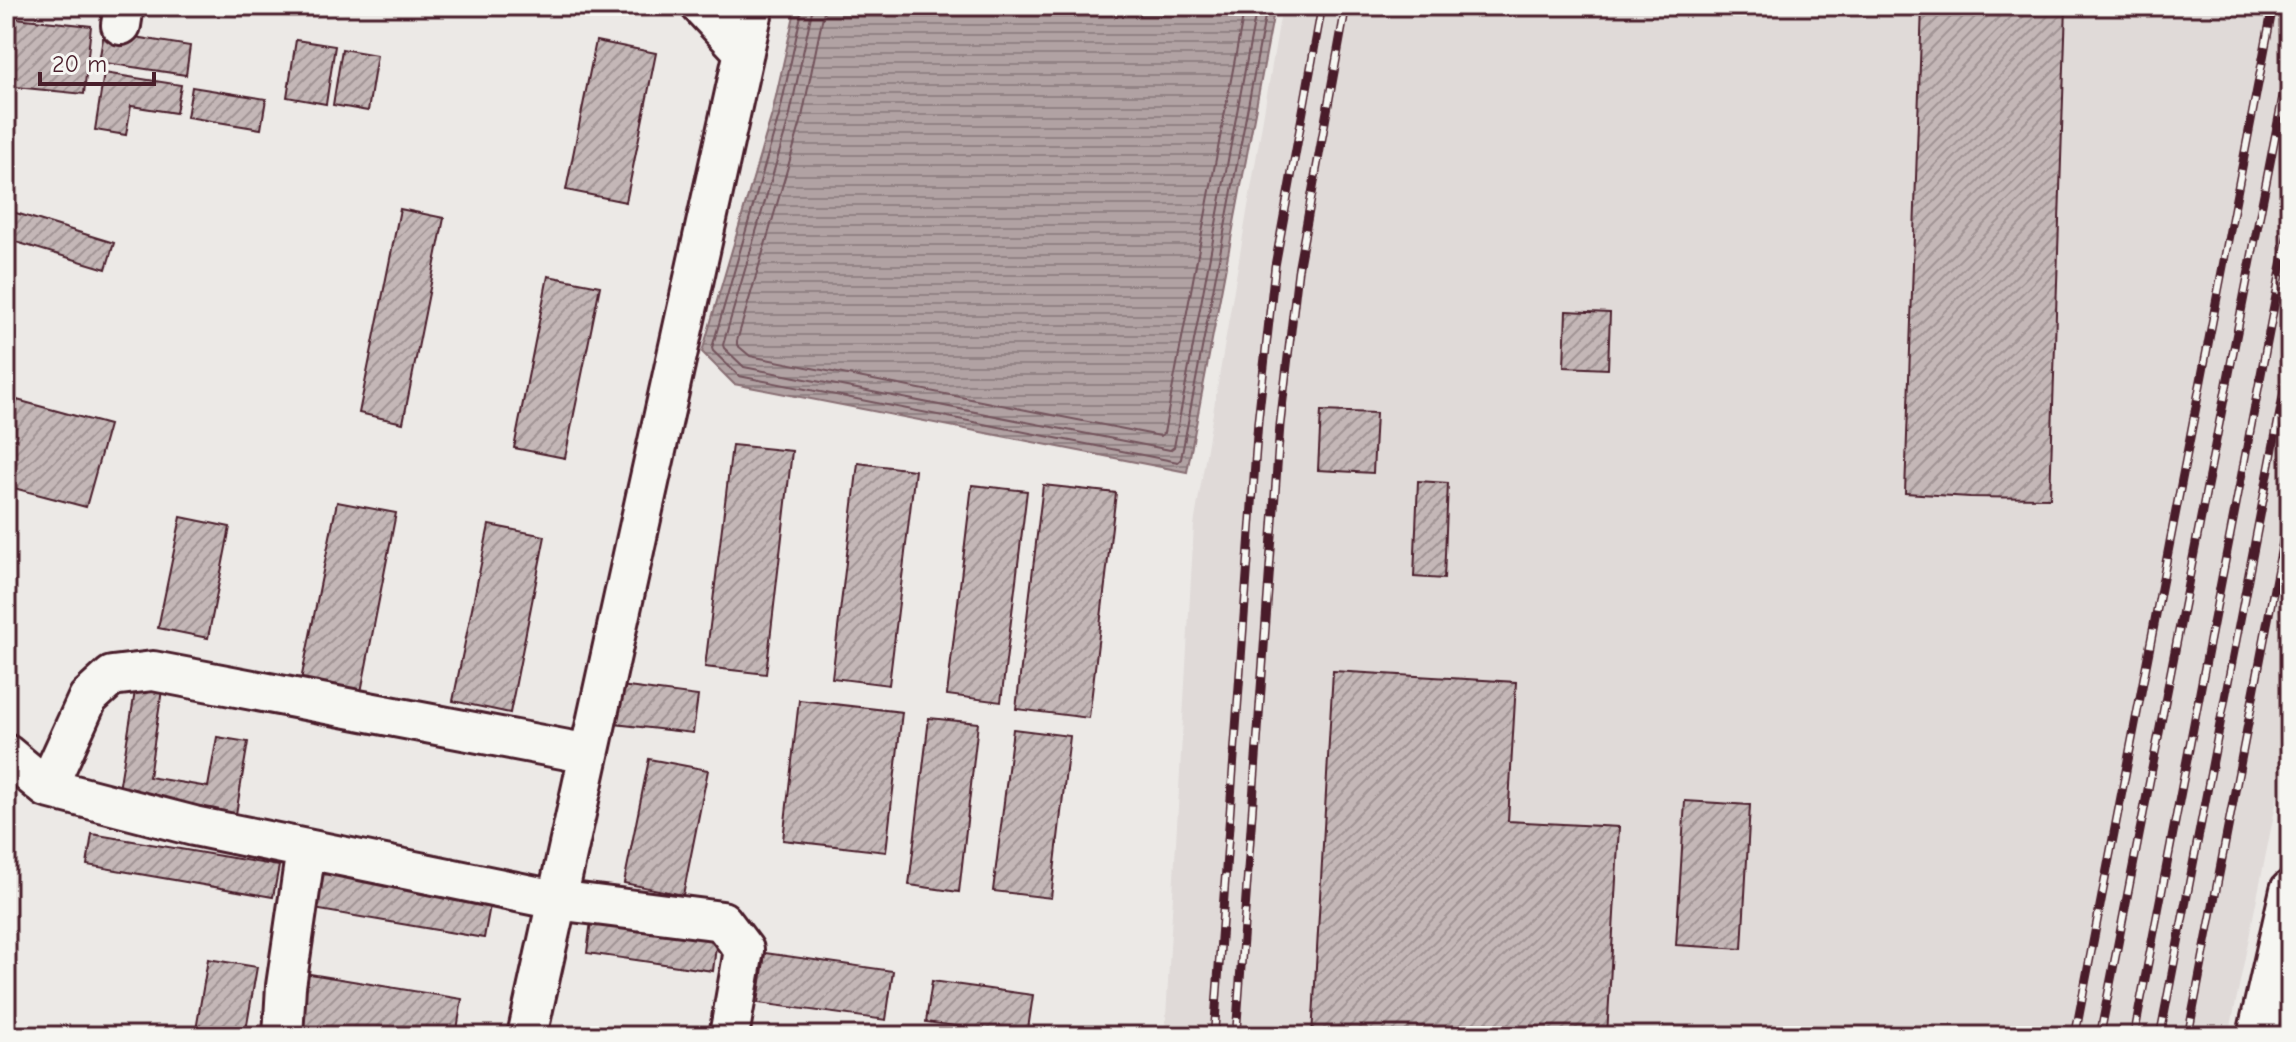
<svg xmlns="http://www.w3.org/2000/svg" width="2296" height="1042" viewBox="0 0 2296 1042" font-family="'Comic Neue',sans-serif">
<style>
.built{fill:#e0dad8}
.water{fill:url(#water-rules);stroke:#886e73;stroke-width:2}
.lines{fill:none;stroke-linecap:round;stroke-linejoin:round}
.shore{stroke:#73535b;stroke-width:2}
.building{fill:url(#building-hatch);stroke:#4a1f2b;stroke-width:2}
.minor-casing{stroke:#4a1f2b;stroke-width:44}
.minor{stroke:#f6f6f2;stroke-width:38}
.rail-casing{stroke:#4a1f2b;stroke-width:9}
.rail{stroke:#f6f6f2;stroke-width:6;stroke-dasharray:18;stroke-linecap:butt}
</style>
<defs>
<pattern id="water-rules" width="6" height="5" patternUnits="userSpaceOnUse" patternTransform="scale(2)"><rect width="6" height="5" fill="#b1a2a3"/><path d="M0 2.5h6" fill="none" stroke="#928385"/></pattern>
<pattern id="building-hatch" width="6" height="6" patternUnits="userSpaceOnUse" patternTransform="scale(2)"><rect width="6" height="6" fill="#c4b7b7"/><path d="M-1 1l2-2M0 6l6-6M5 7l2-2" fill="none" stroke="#a19495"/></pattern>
</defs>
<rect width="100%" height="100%" fill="#ece9e6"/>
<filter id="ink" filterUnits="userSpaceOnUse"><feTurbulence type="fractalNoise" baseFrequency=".0125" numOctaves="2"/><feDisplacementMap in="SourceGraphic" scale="16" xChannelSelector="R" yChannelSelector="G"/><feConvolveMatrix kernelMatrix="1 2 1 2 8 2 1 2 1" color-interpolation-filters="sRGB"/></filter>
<g filter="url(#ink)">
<path class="built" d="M1282,6H2290V735L2229,1036H1165L1194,525Z"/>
<path class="water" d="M796,6H1275L1187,472L734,384L702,352L772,114Z"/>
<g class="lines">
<path class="shore" d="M803,6L779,116L712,348L713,351L739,376L1178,462L1181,459L1267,6
M813,6L789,119L723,345L724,348L744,367L1170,450L1174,447L1257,6
M825,6L801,122L737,341V345L750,356L1160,436L1164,433L1245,6"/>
</g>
<path class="building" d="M1922,6H2066L2050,498L1970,497L1905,493Z
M6,17L91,26L84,94L6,86Z
M104,32L190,46L186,75L99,62Z
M296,40L335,46L326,104L287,97Z
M596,41L656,53L626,202L566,190Z
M342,49L377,55L368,111L333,105Z
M104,73L181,85L176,113L131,106L126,135L95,130Z
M192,87L266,99L261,129L187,117Z
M400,209L444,218L403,423L359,413Z
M6,210L114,243L106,269L6,239Z
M548,276L600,286L565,458L514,448Z
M1566,311L1610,313L1608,369L1564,367Z
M6,397L109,425L86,507L6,486Z
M1321,411L1376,413L1373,473L1318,470Z
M732,445L792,451L766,674L705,667Z
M858,463L915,470L889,685L832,678Z
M1418,481L1448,483L1444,579L1414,577Z
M972,485L1027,491L1001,702L947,695Z
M1043,485L1116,493L1089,718L1016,709Z
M337,502L396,513L361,692L301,680Z
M181,517L230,527L208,638L158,628Z
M489,525L545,536L510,713L453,701Z
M1333,671L1516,682L1508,821L1619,827L1607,1036H1312Z
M137,679L163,683L149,777L208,787L217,737L248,742L236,814L118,796Z
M620,686L698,696L693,733L615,724Z
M799,700L902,712L886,852L783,840Z
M929,718L978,723L959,892L909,885Z
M1013,729L1070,736L1051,898L993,891Z
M649,759L708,770L683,895L624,883Z
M1685,801L1750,805L1742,949L1676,945Z
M92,834L279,866L273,897L87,865Z
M314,870L491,900L484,938L308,908Z
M591,921L717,938L713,971L587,953Z
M765,953L893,971L886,1020L758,1003Z
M208,959L257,967L245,1036H195Z
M298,972L462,999L456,1036H321L288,1030Z
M2285,978L2290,979V1036H2275Z
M932,981L1033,995L1027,1036L926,1022Z"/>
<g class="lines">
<g class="minor-casing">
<path id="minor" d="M701,6L744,52
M121,25L124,6
M6,754L47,788L194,826L556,900L722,921L744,950L729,1036
M47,788L88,698L112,676L153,671L589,754
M283,1036L286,986L306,849
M527,1036L754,6
M2257,1036L2290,890"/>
</g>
<use href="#minor" class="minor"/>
<g class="rail-casing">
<path id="rail" d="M1214,1036L1258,421L1275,266L1322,6
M1236,1036L1280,425L1298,271L1346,6
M2075,1036L2273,6
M2100,1036L2290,60
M2134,1036L2290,223
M2160,1036L2290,360
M2188,1036L2290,505"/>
</g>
<use href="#rail" class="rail"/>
</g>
</g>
<rect width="2296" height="1042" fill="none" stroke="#f6f6f2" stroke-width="32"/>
<rect x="16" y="16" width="2264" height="1010" fill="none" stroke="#4a1f2b" stroke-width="3" filter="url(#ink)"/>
<path d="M40 72v12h114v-12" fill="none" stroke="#4a1f2b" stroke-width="4"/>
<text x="52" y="72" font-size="24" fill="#4a1f2b" stroke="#f6f6f2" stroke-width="6" paint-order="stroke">20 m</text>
</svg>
